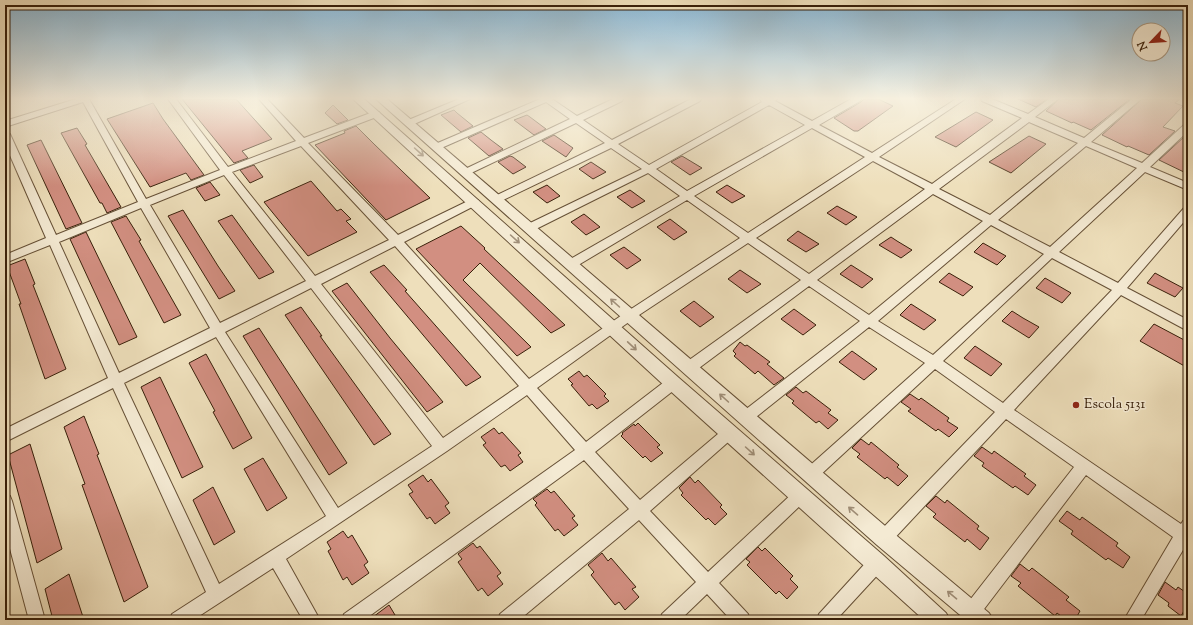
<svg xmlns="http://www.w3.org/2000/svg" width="1193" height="625" viewBox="0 0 1193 625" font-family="'Sorts Mill Goudy',serif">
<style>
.building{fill:#d28f81;stroke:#39200a}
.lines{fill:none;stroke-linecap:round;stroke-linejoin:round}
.minor-casing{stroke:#665036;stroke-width:2}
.tertiary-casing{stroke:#665036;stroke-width:2}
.minor{fill:#f4ead3;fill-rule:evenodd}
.tertiary{fill:#f4ead3;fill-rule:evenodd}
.oneway{stroke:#a08f79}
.poi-dot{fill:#8f2418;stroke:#f4ead3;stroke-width:1.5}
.labels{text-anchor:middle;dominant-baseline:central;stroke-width:3;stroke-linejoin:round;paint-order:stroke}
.poi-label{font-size:14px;fill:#39200a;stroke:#f4ead3;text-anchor:start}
</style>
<rect width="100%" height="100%" fill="#eedfbb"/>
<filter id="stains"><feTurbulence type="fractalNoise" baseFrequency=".005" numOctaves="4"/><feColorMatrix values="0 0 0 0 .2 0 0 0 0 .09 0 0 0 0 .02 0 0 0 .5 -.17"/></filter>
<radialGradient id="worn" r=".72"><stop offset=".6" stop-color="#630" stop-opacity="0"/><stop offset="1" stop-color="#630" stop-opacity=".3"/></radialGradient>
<path class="building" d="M182,99H236L272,139L242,151L248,158L234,163Z
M864,99H878L893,106L858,131H854L834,118L861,102Z
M1018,99H1047L1036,107Z
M1059,99H1130L1091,130L1073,122L1072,123L1046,111Z
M1142,99H1180L1175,103L1183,106L1163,127L1175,131L1149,155L1128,146L1127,147L1102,135Z
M153,103L163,119L204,175L191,180L186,173L150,187L107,119Z
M333,105L348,120L337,124L325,113Z
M454,110L457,113L473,126L461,132L441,115Z
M976,112L993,120L956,147L935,137Z
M527,115L530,117L546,129L534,135L514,120Z
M356,126L374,144L430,198L386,220L315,145L345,133L344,131Z
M77,128L87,144L85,145L121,207L107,213L102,203H100L61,133Z
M481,132L491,140L503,149L489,156L468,138Z
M554,135L573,148L566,157L542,141Z
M1029,136L1046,144L1011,173L989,162Z
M1185,136L1188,137V174L1159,160Z
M41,140L82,223L66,229L27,145Z
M510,156L513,157L526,167L513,174L498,162Z
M682,156L702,168L690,175L671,162Z
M591,162L606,172L593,179L579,169Z
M254,165L263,177L250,183L240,170Z
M311,181L337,211L341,209L351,219L346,221L357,232L308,256L264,202Z
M210,182L220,195L205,201L196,188Z
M547,185L560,196L547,203L533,192Z
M727,185L745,196L732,203L716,192Z
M630,190L645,201L632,208L617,197Z
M837,206L857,217L846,225L827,213Z
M183,210L218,266L235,291L219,299L168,216Z
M584,214L600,227L586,235L571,222Z
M232,215L256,248L274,272L259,279L218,221Z
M126,216L141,240L139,241L181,315L164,323L111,222Z
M670,219L687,232L674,240L657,227Z
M461,226L485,248L484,249L565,325L551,333L480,263L463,280L531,347L517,356L416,249Z
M798,231L819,244L806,252L787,240Z
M86,232L137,337L119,345L70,239Z
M891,237L897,241L912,250L901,258L879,245Z
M983,243L1006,256L997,265L974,252Z
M624,247L641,260L627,269L610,255Z
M25,259L35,284L33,285L66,369L45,379L19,304H21L7,266Z
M384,265L407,290L405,291L481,377L466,386L370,272Z
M851,265L873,279L862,288L840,274Z
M740,270L761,284L747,293L728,279Z
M949,273L973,287L963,296L939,282Z
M1155,273L1166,279L1183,288L1175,297L1147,283Z
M1045,278L1071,293L1062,303L1036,288Z
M347,283L390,338L443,402L427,412L332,291Z
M694,301L714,317L700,327L680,311Z
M911,304L936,320L924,330L900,315Z
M301,307L322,336H320L391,434L374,445L285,315Z
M794,309L816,325L803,335L781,319Z
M1012,311L1023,318L1039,327L1029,338L1002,321Z
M1154,324L1188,342V368L1140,341Z
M259,328L347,463L329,475L243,336Z
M740,342L745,346L747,345L770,362L767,364L784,378L774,385L758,371L755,374L734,356L736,354L733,351Z
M975,346L1002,364L991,376L964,358Z
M852,351L877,369L864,380L839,362Z
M206,354L252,438L233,449L213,412L215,411L189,363Z
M579,371L584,377L587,375L606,394L604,396L609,401L597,409L592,404L589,406L571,385L573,384L568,379Z
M160,377L203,467L182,478L141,387Z
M796,387L803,393L806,391L831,410L828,413L838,420L828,429L819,421L816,423L792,403L794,401L786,395Z
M910,394L919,400L921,398L949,418L947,421L958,428L949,437L938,429L936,431L908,411L911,409L901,402Z
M84,416L99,454L97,455L148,587L124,602L82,485L85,484L64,427Z
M638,423L660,445L657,447L663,453L651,462L645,456L643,458L621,436L623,434L622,433L634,424L635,426Z
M494,428L499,434L502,432L521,453L518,455L523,462L510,471L505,465L501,467L483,445L486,443L481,437Z
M861,439L869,445L871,442L899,465L897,467L908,476L898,486L887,477L885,479L857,457L860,454L852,448Z
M30,444L62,549L37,563L8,455Z
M982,447L992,454L994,451L1026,474L1024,476L1036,485L1028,495L1015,486L1013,488L982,466L984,463L974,456Z
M263,458L287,498L267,511L244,469Z
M423,475L428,482L431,479L449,503L445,506L450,513L435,524L430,517L427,519L409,494L413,492L408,485Z
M690,477L695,483L698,480L722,505L720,507L727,514L715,525L708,518L706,520L681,495L683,493L679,488Z
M213,487L235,532L214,545L193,500Z
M547,489L551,493L554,491L575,516L572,518L578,525L564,536L558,529L555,531L535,505L537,503L533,499Z
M936,496L945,503L947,500L979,526L977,529L989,538L980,550L967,539L965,542L933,517L936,514L926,506Z
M1067,511L1080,520L1082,517L1118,543L1116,546L1130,557L1123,568L1108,558L1106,560L1071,534L1073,531L1059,521Z
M343,531L348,538L352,535L368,562L364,565L369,573L352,585L347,577L343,580L328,551L331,549L327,542Z
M473,543L477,548L480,546L501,573L497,576L503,584L488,596L482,588L478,591L458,562L462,559L458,554Z
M758,547L762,551L765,548L793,576L790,579L798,587L787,599L779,591L776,594L747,565L750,562L746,559Z
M602,553L608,561L611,558L636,587L632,589L639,597L625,610L619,602L615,605L591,575L594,572L588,565Z
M1020,564L1029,571L1032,568L1069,597L1066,600L1080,611L1075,620H1066L1057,613L1055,616L1018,586L1021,583L1011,576Z
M69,574L84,620H53L45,589Z
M1165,582L1176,590L1178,587L1188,594V604L1181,616L1168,606L1169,603L1158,595Z
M389,605L398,620H369Z"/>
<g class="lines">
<g class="minor-casing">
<path id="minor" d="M76,99H89L146,199L220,170L168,99H176L228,167L296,141L259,99H267L304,138L373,112H379L380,114L379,116L308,143L398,235L470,200H478L479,202L478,204L404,242L529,379L625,313L740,238L687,200L575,267H567L565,264L567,261L680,196L648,173L530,232L526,231L525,228L526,225L642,169L611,148L501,201H493L492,199L493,197L605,143L576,123L469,174H463L461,172L463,170L570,119L546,102L439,149H433L431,147L433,145L540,99H552L577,116L613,99H623L622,101L583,120L612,140L691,99H701L700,101L618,144L649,165L762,102L760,99H777L775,101L812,121L851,99H861L860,101L819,125L872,153L956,99H965L879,157L932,184L1022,118L982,101L981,99H992L1028,114L1049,99H1058L1035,117L1084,138L1132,99H1141L1091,142L1142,163L1185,124L1188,123V131L1150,167L1188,183V190L1145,172L1059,252L1118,283L1184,208L1188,207V217L1127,288L1188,320V331L1121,295L1014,410L1181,524L1183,521L1188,519V546L1186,545L1141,620H1124L1173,537L1086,475L978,617L972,619L966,617L964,611L966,605L1074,467L1006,419L890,543L884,546L878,543L876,538L878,533L995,412L935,369L816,479L811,481L806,479L804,474L806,469L925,363L869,327L751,421L746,423L741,421L739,417L741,413L860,321L809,286L695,371L690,372L685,371L684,367L685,363L801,280L748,243L633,319L537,388L586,442L668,379L673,378L678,379L680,383L678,387L595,452L640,500L725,428L730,426L735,428L737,432L735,436L650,511L708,572L795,491L800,489L805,491L807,496L805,501L719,583L748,614L750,620H731L707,594L680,620H660L662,614L696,582L639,520L519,620H498L500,614L629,509L584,460L364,620H342L344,614L575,450L527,395L447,451L286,559L320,620H303L273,568L193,620H170L172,614L206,592L113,388L5,442V429L108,378L50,245L5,263V255L46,238L5,144V131L10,134L56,235L138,202L83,102L5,127V121ZM769,105L805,125L687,191L656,169ZM1029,122L1078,143L990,215L939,189ZM812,128L865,157L748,233L694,196ZM301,146L389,240L315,276L232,172ZM1086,146L1137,168L1050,247L998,220ZM873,161L925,189L809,274L756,238ZM224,175L306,281L220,323L150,205ZM933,194L983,221L869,315L817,280ZM141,208L210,328L119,373L59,242ZM991,225L1044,254L933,355L878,321ZM395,246L519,386L443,438L321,284ZM1052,258L1112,290L1003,403L943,361ZM311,288L432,446L338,508L225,332ZM216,337L326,516L219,584L124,383Z
M459,99H470L412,125H406L405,123L406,121Z
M5,494L10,496L12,501L45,620H29L5,530Z
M877,555L883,557L885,563L883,569L836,620H817L819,614L871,557Z"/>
</g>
<g class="tertiary-casing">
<path id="tertiary" d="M353,99H364L679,378L884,556L946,613L950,620H924L667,388Z
M376,99H387L891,531L989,613L993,620H966L877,545Z"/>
</g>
<use href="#minor" class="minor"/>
<use href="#tertiary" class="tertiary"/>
</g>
<defs><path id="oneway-shaft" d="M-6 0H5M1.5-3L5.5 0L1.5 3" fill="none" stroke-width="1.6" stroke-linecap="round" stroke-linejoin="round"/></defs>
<g class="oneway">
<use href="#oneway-shaft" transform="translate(419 152) rotate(42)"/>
<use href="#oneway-shaft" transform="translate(515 239) rotate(42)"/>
<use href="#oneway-shaft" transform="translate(615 303) rotate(-138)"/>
<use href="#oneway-shaft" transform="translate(632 346) rotate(43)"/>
<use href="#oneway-shaft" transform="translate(724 398) rotate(-138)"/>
<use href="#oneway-shaft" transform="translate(750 451) rotate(42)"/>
<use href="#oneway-shaft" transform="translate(853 511) rotate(-139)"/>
<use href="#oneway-shaft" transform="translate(952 595) rotate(-140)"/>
</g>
<linearGradient id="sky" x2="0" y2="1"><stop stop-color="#89b7d5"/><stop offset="0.53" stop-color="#f7f1e0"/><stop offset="1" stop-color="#f7f1e0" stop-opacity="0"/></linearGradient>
<rect width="1193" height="186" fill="url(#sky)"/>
<circle class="poi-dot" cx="1076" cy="405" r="4"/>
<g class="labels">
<g class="poi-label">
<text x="1084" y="405">Escola 5131</text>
</g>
</g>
<rect width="1193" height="625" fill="none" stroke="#eedfbb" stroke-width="20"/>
<rect x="6" y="6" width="1181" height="613" fill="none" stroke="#39200a" stroke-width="2"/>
<rect x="10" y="10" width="1173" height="605" fill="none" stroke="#39200a"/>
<g transform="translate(1151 42) rotate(245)"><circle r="19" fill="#f4ead3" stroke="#a99983"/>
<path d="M0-3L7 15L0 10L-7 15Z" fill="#8f2418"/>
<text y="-6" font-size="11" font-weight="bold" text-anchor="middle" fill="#39200a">N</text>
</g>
<rect width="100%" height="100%" filter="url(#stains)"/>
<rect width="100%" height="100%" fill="url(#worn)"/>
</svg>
